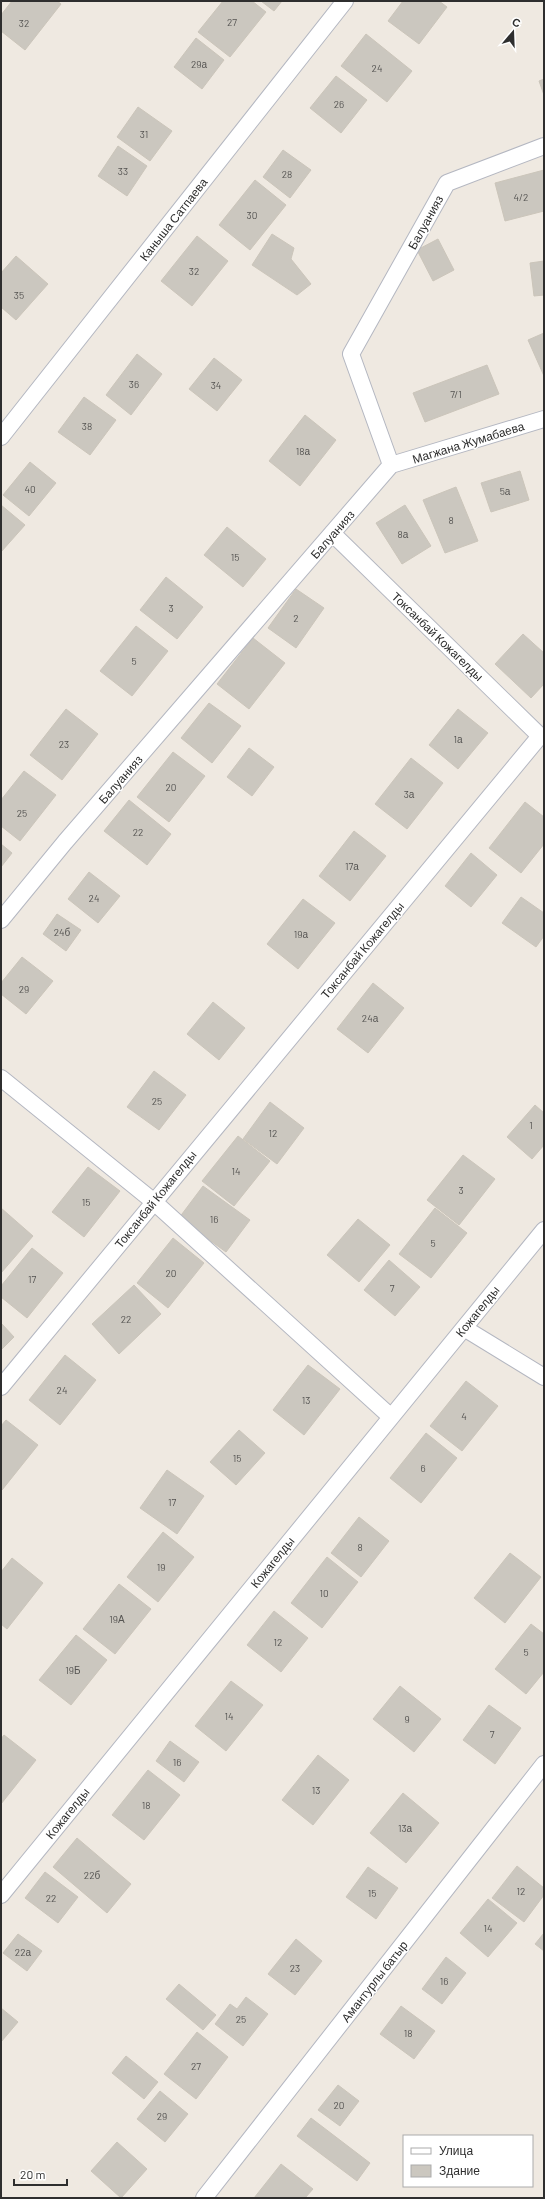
<svg xmlns="http://www.w3.org/2000/svg" width="545" height="2199" viewBox="0 0 545 2199" font-family="Barlow,sans-serif">
<style>
.building{fill:#cbc7bf;stroke:#cbc5ba}
.lines{fill:none;stroke-linecap:round;stroke-linejoin:round}
.street-casing{stroke:#b4b7c1;stroke-width:18}
.street{stroke:#fff;stroke-width:16}
.labels{text-anchor:middle;dominant-baseline:central;stroke-width:3;stroke-linejoin:round;paint-order:stroke}
.number-label{font-size:10px;fill:#555452}
.street-label{font-size:12px;fill:#2e2e2e;stroke:#fff}
</style>
<rect width="100%" height="100%" fill="#efe9e1"/>
<path class="building" d="M12,1H57L61,4L25,50L1,31V15Z
M223,1H252L266,12L230,57L198,32Z
M261,1H282L274,11Z
M403,1H439L447,7L419,44L388,21Z
M366,34L412,71L387,102L341,66Z
M196,38L224,60L202,89L174,67Z
M336,76L367,100L341,133L310,108Z
M544,79V95L539,81Z
M138,107L172,131L150,161L117,137Z
M118,146L147,166L127,196L98,176Z
M283,150L311,170L290,198L263,177Z
M544,170V211L505,221L495,183Z
M255,180L286,205L250,250L219,225Z
M272,234L294,248L291,259L311,284L297,295L252,265Z
M197,236L228,261L192,306L161,281Z
M438,239L454,270L433,281L417,250Z
M16,256L48,284L16,320L1,307V273Z
M544,261V295L534,296L530,263Z
M544,333V376L528,340Z
M137,354L162,374L131,415L106,395Z
M214,358L242,380L217,411L189,389Z
M487,365L499,394L425,422L413,393Z
M84,397L116,420L90,455L58,432Z
M305,415L336,440L300,486L269,461Z
M30,462L56,483L29,516L3,495Z
M520,471L529,500L491,512L481,483Z
M456,487L478,541L445,553L423,500Z
M1,505L25,525L1,552Z
M405,505L431,546L402,564L376,523Z
M227,527L266,559L243,587L204,555Z
M166,577L203,607L177,639L140,610Z
M296,589L324,608L296,648L268,628Z
M136,626L168,651L132,696L100,671Z
M523,634L544,653V684L531,698L495,664Z
M253,638L285,663L249,709L217,684Z
M209,703L241,726L212,763L181,738Z
M66,709L98,734L62,780L30,755Z
M458,709L488,733L458,769L429,745Z
M249,748L274,767L252,796L227,777Z
M173,752L205,776L169,822L137,797Z
M411,758L443,783L407,829L375,804Z
M24,771L56,795L20,841L1,826V800Z
M129,800L171,834L147,865L104,831Z
M525,802L544,817V844L521,873L489,848Z
M354,831L386,856L350,901L319,876Z
M1,844L12,853L1,867Z
M471,853L497,875L471,907L445,886Z
M89,872L120,896L98,923L68,899Z
M521,897L544,913V936L536,947L502,923Z
M303,899L335,923L298,969L267,944Z
M57,914L81,930L66,951L43,934Z
M22,957L53,981L26,1014L1,994V983Z
M373,983L404,1008L368,1053L337,1029Z
M213,1002L245,1028L219,1060L187,1034Z
M154,1071L186,1095L159,1130L127,1107Z
M270,1102L304,1128L277,1164L243,1139Z
M535,1105L544,1113V1145L532,1159L507,1137Z
M238,1136L270,1161L234,1206L202,1181Z
M463,1155L495,1179L459,1225L427,1200Z
M88,1167L120,1191L84,1237L52,1212Z
M203,1186L250,1220L226,1252L179,1218Z
M1,1208L33,1236L1,1273Z
M435,1208L467,1233L431,1278L399,1254Z
M358,1219L390,1245L359,1282L327,1255Z
M173,1238L204,1263L168,1308L137,1283Z
M32,1248L63,1273L27,1318L1,1297V1286Z
M389,1260L420,1287L395,1316L364,1290Z
M134,1285L161,1314L119,1354L92,1324Z
M1,1323L14,1337L1,1350Z
M65,1355L96,1380L60,1425L29,1400Z
M308,1365L340,1389L304,1435L273,1410Z
M466,1381L498,1406L462,1451L430,1426Z
M6,1420L38,1445L2,1490L1,1426Z
M239,1430L265,1453L236,1485L210,1462Z
M426,1433L457,1458L421,1503L390,1478Z
M167,1470L204,1496L177,1534L140,1508Z
M359,1517L389,1541L361,1577L331,1553Z
M163,1532L194,1557L158,1602L127,1577Z
M510,1553L541,1577L505,1623L474,1598Z
M327,1557L358,1582L322,1628L291,1603Z
M12,1558L43,1583L7,1629L1,1624V1572Z
M119,1584L151,1609L115,1654L83,1629Z
M274,1611L308,1638L281,1672L247,1645Z
M531,1624L544,1634V1672L526,1694L495,1669Z
M76,1635L107,1660L71,1705L39,1680Z
M231,1681L263,1705L226,1751L195,1726Z
M400,1686L441,1719L414,1752L373,1719Z
M489,1705L521,1728L495,1764L463,1740Z
M4,1735L36,1760L1,1804V1739Z
M170,1741L199,1762L184,1782L156,1761Z
M318,1755L349,1780L313,1825L282,1800Z
M148,1770L180,1795L144,1840L112,1815Z
M403,1793L439,1823L406,1863L370,1833Z
M77,1838L131,1884L107,1913L53,1867Z
M517,1866L544,1888V1895L524,1922L492,1898Z
M368,1867L398,1888L376,1919L346,1897Z
M45,1872L78,1897L58,1923L25,1898Z
M488,1899L517,1923L488,1957L460,1933Z
M544,1933V1951L535,1944Z
M18,1934L42,1951L27,1971L3,1953Z
M296,1939L322,1961L295,1995L268,1974Z
M446,1957L466,1973L442,2004L422,1989Z
M179,1984L216,2015L203,2030L166,1999Z
M246,1997L268,2014L243,2046L215,2024L230,2004L237,2009Z
M401,2006L435,2031L414,2059L380,2034Z
M1,2008L18,2022L1,2042Z
M197,2032L228,2057L196,2099L164,2074Z
M126,2056L158,2082L144,2099L112,2073Z
M338,2085L359,2101L340,2126L318,2110Z
M160,2091L188,2114L165,2142L137,2119Z
M311,2118L370,2163L357,2181L297,2136Z
M117,2142L147,2169L121,2198L91,2171Z
M281,2164L313,2189L305,2198H254Z"/>
<g class="lines">
<g class="street-casing">
<path id="street" d="M1,437L345,1
M391,465L544,419
M1,920L65,842L391,465L351,354L447,183L544,146
M1,1078L153,1201L391,1417
M464,1328L544,1377
M1,1387L540,736L332,533
M1,1895L544,1230
M204,2198L544,1764"/>
</g>
<use href="#street" class="street"/>
</g>
<g class="labels">
<g class="number-label">
<text x="232" y="22">27</text>
<text x="24" y="23">32</text>
<text x="199" y="64">29а</text>
<text x="377" y="68">24</text>
<text x="339" y="104">26</text>
<text x="144" y="134">31</text>
<text x="123" y="171">33</text>
<text x="287" y="174">28</text>
<text x="521" y="197">4/2</text>
<text x="252" y="215">30</text>
<text x="194" y="271">32</text>
<text x="19" y="295">35</text>
<text x="134" y="384">36</text>
<text x="216" y="385">34</text>
<text x="456" y="394">7/1</text>
<text x="87" y="426">38</text>
<text x="303" y="451">18а</text>
<text x="30" y="489">40</text>
<text x="505" y="491">5а</text>
<text x="451" y="520">8</text>
<text x="403" y="534">8а</text>
<text x="235" y="557">15</text>
<text x="171" y="608">3</text>
<text x="296" y="618">2</text>
<text x="134" y="661">5</text>
<text x="458" y="739">1а</text>
<text x="64" y="744">23</text>
<text x="171" y="787">20</text>
<text x="409" y="794">3а</text>
<text x="22" y="813">25</text>
<text x="138" y="832">22</text>
<text x="352" y="866">17а</text>
<text x="94" y="898">24</text>
<text x="62" y="932">24б</text>
<text x="301" y="934">19а</text>
<text x="24" y="989">29</text>
<text x="370" y="1018">24а</text>
<text x="157" y="1101">25</text>
<text x="531" y="1125">1</text>
<text x="273" y="1133">12</text>
<text x="236" y="1171">14</text>
<text x="461" y="1190">3</text>
<text x="86" y="1202">15</text>
<text x="214" y="1219">16</text>
<text x="433" y="1243">5</text>
<text x="171" y="1273">20</text>
<text x="32" y="1279">17</text>
<text x="392" y="1288">7</text>
<text x="126" y="1319">22</text>
<text x="62" y="1390">24</text>
<text x="306" y="1400">13</text>
<text x="464" y="1416">4</text>
<text x="237" y="1458">15</text>
<text x="423" y="1468">6</text>
<text x="172" y="1502">17</text>
<text x="360" y="1547">8</text>
<text x="161" y="1567">19</text>
<text x="324" y="1593">10</text>
<text x="117" y="1619">19А</text>
<text x="278" y="1642">12</text>
<text x="526" y="1652">5</text>
<text x="73" y="1670">19Б</text>
<text x="229" y="1716">14</text>
<text x="407" y="1719">9</text>
<text x="492" y="1734">7</text>
<text x="177" y="1762">16</text>
<text x="316" y="1790">13</text>
<text x="146" y="1805">18</text>
<text x="405" y="1828">13а</text>
<text x="92" y="1875">22б</text>
<text x="521" y="1891">12</text>
<text x="372" y="1893">15</text>
<text x="51" y="1898">22</text>
<text x="488" y="1928">14</text>
<text x="23" y="1952">22а</text>
<text x="295" y="1968">23</text>
<text x="444" y="1981">16</text>
<text x="241" y="2019">25</text>
<text x="408" y="2033">18</text>
<text x="196" y="2066">27</text>
<text x="339" y="2105">20</text>
<text x="162" y="2116">29</text>
</g>
<g class="street-label">
<text transform="translate(173 219) rotate(-52)">Каныша Сатпаева</text>
<text transform="translate(425 222) rotate(-61)">Балуанияз</text>
<text transform="translate(468 442) rotate(-17)">Магжана Жумабаева</text>
<text transform="translate(332 534) rotate(-49)">Балуанияз</text>
<text transform="translate(438 636) rotate(44)">Токсанбай Кожагелды</text>
<text transform="translate(120 779) rotate(-49)">Балуанияз</text>
<text transform="translate(362 950) rotate(-50)">Токсанбай Кожагелды</text>
<text transform="translate(155 1199) rotate(-51)">Токсанбай Кожагелды</text>
<text transform="translate(477 1311) rotate(-51)">Кожагелды</text>
<text transform="translate(272 1562) rotate(-51)">Кожагелды</text>
<text transform="translate(67 1813) rotate(-51)">Кожагелды</text>
<text transform="translate(374 1981) rotate(-52)">Амантурлы батыр</text>
</g>
</g>
<rect width="545" height="2199" fill="none" stroke="#2e2e2e" stroke-width="4"/>
<rect x="403" y="2135" width="130" height="52" fill="#ffffff" stroke="#ababab"/>
<rect x="411" y="2148" width="20" height="6" fill="#ffffff" stroke="#ababab"/>
<text x="439" y="2155" font-size="12" fill="#2e2e2e">Улица</text>
<rect x="411" y="2165" width="20" height="12" fill="#cbc7bf" stroke="#ababab"/>
<text x="439" y="2175" font-size="12" fill="#2e2e2e">Здание</text>
<g transform="translate(513 32) rotate(19)" stroke="#ffffff" stroke-width="3" paint-order="stroke">
<path d="M0-3L7 15L0 10L-7 15Z" fill="#2e2e2e"/>
<text y="-6" font-size="11" font-weight="bold" text-anchor="middle" fill="#2e2e2e">С</text>
</g>
<path d="M14 2179v6h53v-6" fill="none" stroke="#2e2e2e" stroke-width="2"/>
<text x="20" y="2179" font-size="12" fill="#2e2e2e" stroke="#ffffff" stroke-width="3" paint-order="stroke">20 m</text>
</svg>
